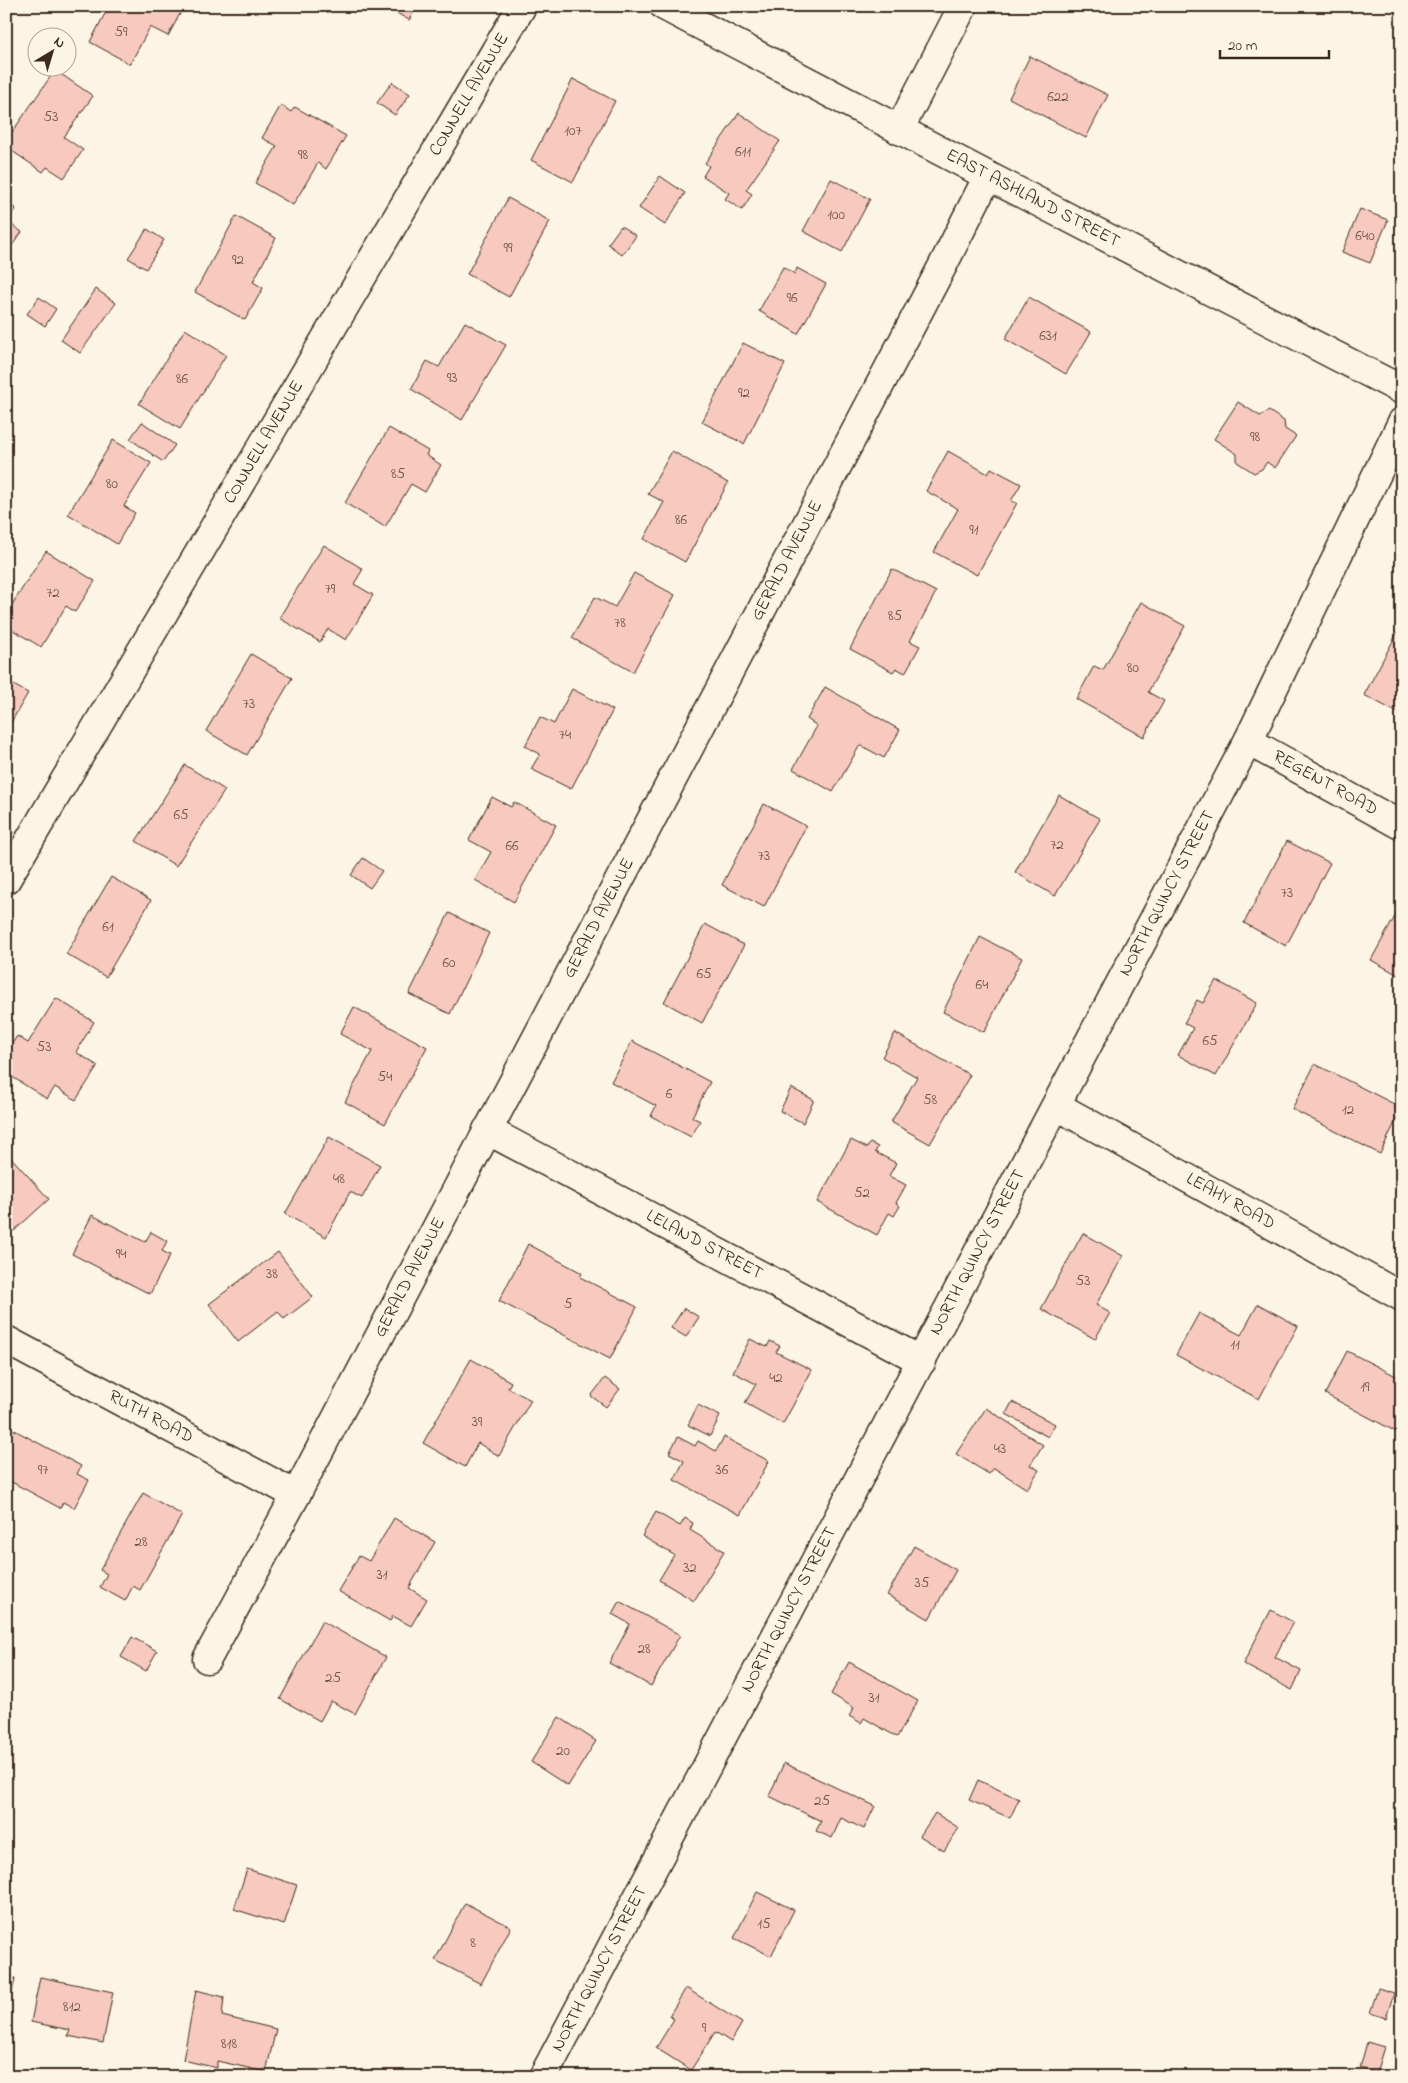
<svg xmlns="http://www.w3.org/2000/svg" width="1408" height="2083" viewBox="0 0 1408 2083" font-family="'Indie Flower',sans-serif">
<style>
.building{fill:#f8c9be;stroke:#3b2a1e}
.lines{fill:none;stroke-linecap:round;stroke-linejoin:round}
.street-casing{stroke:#3b2a1e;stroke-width:31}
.secondary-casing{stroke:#3b2a1e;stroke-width:31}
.street{stroke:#fcf5e5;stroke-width:28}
.secondary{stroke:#fcf5e5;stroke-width:28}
.labels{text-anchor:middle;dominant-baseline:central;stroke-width:4.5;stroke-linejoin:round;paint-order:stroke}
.number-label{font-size:15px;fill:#6a5246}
.street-label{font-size:18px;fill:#3b2a1e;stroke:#fcf5e5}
</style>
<rect width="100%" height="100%" fill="#fcf5e5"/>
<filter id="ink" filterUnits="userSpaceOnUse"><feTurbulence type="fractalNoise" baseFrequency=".02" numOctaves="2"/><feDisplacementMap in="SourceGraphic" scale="10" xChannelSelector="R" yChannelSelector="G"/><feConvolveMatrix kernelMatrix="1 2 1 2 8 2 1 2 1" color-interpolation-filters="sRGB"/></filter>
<g filter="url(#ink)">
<path class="building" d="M109,6H171L181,12L168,36L150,27L130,64L90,42Z
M384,6H417L409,20Z
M1030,56L1108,95L1086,138L1009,98Z
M55,70L93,96L64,137L83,150L64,178L47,167L43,172L6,147V141Z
M573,79L615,101L573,182L531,160Z
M392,82L410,94L395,115L377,103Z
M281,105L291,112L295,107L346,136L326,169L318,163L293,205L255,183L277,146L262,138Z
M739,113L780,141L746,190L752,194L742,210L725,199L729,193L703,176L709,166L705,163Z
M660,176L685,193L665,225L639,208Z
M831,179L870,199L842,252L803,231Z
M508,198L550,221L509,297L467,274Z
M6,202L16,209L6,221Z
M1360,209L1388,220L1370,263L1342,252Z
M236,216L276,238L253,282L263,288L245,320L195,292Z
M6,221L22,232L11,247L6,244Z
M621,226L636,236L622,255L608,244Z
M147,229L164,240L146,269L128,258Z
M783,267L795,274L797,268L826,284L798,334L759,311Z
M96,289L116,303L80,353L61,340Z
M39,297L56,309L45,326L27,314Z
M1029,297L1091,332L1066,374L1005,339Z
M465,322L506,345L462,420L411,389L427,361L439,367Z
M185,329L226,355L180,429L139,404Z
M743,343L785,364L744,444L702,422Z
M1238,402L1260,416L1269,411L1284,421L1285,429L1296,436L1275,468L1267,462L1262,469L1254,473L1237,462V454L1214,439Z
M142,422L175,445L163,462L130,439Z
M389,428L428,451L426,455L441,465L425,492L411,484L385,527L345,503Z
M113,440L151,463L124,506L135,513L117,544L68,514Z
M672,451L728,483L685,562L644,539L664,502L648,494Z
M948,451L988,474L991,468L1021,484L1011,501L1017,503L977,575L934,552L958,509L926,491Z
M324,545L363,569L354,584L373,595L346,640L328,629L320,642L279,618Z
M46,551L95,581L75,612L66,606L41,647L6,626V614Z
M892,569L936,592L910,641L920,646L905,673L896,668L893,672L850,649Z
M634,573L675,595L633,672L572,638L595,597L615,607Z
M1141,602L1185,626L1148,692L1164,701L1144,737L1076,699L1094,666L1103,670Z
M1402,624V715L1364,695Z
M251,654L292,678L247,755L206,731Z
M6,681L28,693L6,731Z
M825,687L900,730L884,758L860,745L833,792L793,769L817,726L807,719Z
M572,689L613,710L571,789L531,769L540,754L525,746L540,717L554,724Z
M185,765L225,790L176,866L136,841Z
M1059,795L1100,819L1055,896L1015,872Z
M492,797L511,807L514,802L556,825L514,902L475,880L491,852L469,840Z
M764,804L806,826L764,907L722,885Z
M1287,841L1330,863L1286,946L1244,923Z
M363,858L382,871L370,888L351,875Z
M111,877L151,900L106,977L66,954Z
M1398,911L1402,913V977L1371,960Z
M449,913L489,933L450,1014L409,994Z
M705,924L744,945L702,1023L664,1002Z
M980,937L1022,958L984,1032L943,1012Z
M1216,980L1257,1003L1216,1076L1178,1055L1193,1028L1184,1023L1197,1000L1203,1003Z
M56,998L94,1022L76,1052L98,1066L76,1100L55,1087L47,1099L6,1073V1053L17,1036L28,1043Z
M354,1007L427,1047L385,1124L345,1102L372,1051L340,1034Z
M895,1033L970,1075L930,1144L891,1122L917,1077L882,1057Z
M632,1041L710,1082L692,1117L700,1121L691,1137L651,1116L656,1106L611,1082Z
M1315,1064L1402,1108L1380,1154L1292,1109Z
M791,1088L814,1100L803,1123L780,1111Z
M329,1137L380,1165L362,1198L350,1192L326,1237L285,1214Z
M851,1140L867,1148L870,1143L878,1147L875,1152L896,1163L889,1176L906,1185L896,1203L900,1206L894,1216L889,1213L877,1235L817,1202Z
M6,1152L49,1199L14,1231L6,1222Z
M92,1215L145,1242L151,1232L167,1241L162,1251L170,1255L150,1294L72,1254Z
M1083,1233L1123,1256L1096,1305L1110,1313L1095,1339L1041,1309Z
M528,1244L582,1273L580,1277L637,1307L610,1359L499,1301Z
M278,1252L313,1297L284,1319L278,1311L238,1342L209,1304Z
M1258,1304L1298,1326L1259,1399L1176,1355L1199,1313L1241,1335Z
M684,1308L699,1317L686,1337L671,1328Z
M750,1339L767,1347L770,1341L780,1346L776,1352L812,1370L783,1424L745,1403L756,1384L733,1372Z
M1347,1351L1402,1379V1435L1325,1394Z
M471,1359L511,1382L508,1388L531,1400L499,1456L478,1443L465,1467L423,1443Z
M605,1378L620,1389L606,1407L591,1396Z
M1012,1402L1055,1424L1048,1437L1006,1414Z
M698,1405L720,1416L710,1436L688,1425Z
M986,1408L1043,1445L1030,1465L1039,1470L1027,1489L994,1468L989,1474L956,1454Z
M7,1426L81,1466L77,1474L89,1480L74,1508L63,1502L60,1508L6,1479Z
M678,1437L695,1446L698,1441L716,1451L724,1437L769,1461L740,1515L674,1480L684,1461L669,1453Z
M143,1493L182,1515L140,1590L133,1586L125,1601L100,1587L107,1574L100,1570Z
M656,1512L680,1526L685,1518L693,1523L690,1530L724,1551L694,1601L659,1580L674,1555L642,1536Z
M394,1518L435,1542L409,1588L427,1599L411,1626L393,1616L390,1621L338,1591L359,1556L369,1561Z
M914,1546L956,1570L929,1619L887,1595Z
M619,1601L680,1635L651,1686L609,1663L630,1624L612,1614Z
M1271,1610L1293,1622L1275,1657L1301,1671L1292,1690L1243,1664Z
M322,1621L386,1657L355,1714L331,1701L320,1721L280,1699Z
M132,1637L157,1651L146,1671L121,1657Z
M849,1662L918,1701L897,1737L864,1718L861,1723L849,1716L854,1708L831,1694Z
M559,1717L596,1741L568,1786L531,1762Z
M784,1763L875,1806L864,1829L841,1818L832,1838L816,1831L821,1821L769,1796Z
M978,1780L1019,1799L1010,1818L969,1800Z
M935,1813L959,1828L944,1851L920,1836Z
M247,1869L297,1885L284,1925L234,1909Z
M757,1892L794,1910L771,1956L734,1938Z
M465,1903L511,1927L481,1984L435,1960Z
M6,1977L15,1978L8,2016H6Z
M40,1977L113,1992L103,2043L68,2036L70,2030L31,2022Z
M686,1988L742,2023L731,2042L715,2032L691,2070L656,2048L674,2019L669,2016Z
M1378,1988L1394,1993L1386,2018L1370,2013Z
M196,1990L224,1997L222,2016L276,2029L266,2072L217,2061V2068L183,2060Z
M1367,2042L1384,2047L1376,2073L1360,2068Z"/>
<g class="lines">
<g class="street-casing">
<g id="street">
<path d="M899,130L963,6"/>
<path id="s1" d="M1248,741L1402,826"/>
<path id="s2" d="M6,880L522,6"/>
<path id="s3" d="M1057,1106L1402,1297"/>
<path id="s4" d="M487,1130L922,1361"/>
<path id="s5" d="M6,1340L296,1495"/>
<path id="s6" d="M207,1659L296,1495L943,265L988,176"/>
</g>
</g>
<g class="secondary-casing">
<g id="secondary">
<path id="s7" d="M664,6L988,176L1402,390"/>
<path id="s8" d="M543,2077L1248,741L1402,422"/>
</g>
</g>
<use href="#street" class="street"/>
<use href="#secondary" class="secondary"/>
</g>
</g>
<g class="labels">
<g class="number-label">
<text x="121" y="32">59</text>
<text x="1058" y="97">622</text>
<text x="51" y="117">53</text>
<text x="573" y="131">107</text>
<text x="743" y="152">611</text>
<text x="303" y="155">98</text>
<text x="836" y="215">100</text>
<text x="1365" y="236">640</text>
<text x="508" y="248">99</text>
<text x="238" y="260">92</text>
<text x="792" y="298">96</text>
<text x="1048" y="336">631</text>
<text x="452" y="378">93</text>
<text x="182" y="379">86</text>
<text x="744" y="393">92</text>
<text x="1255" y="437">98</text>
<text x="398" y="474">85</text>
<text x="112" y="484">80</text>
<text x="681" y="520">86</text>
<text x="974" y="530">91</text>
<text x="330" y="589">79</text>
<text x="53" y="593">72</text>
<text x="895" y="616">85</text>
<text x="620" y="623">78</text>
<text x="1133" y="668">80</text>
<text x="249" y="704">73</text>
<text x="565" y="735">74</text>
<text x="181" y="815">65</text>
<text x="1057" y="845">72</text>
<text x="512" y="846">66</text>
<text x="764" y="856">73</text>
<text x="1287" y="893">73</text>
<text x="108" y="927">61</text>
<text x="449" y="963">60</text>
<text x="704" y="974">65</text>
<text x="982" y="985">64</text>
<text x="1210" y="1041">65</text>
<text x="44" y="1047">53</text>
<text x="385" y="1077">54</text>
<text x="669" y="1094">6</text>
<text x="930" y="1100">58</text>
<text x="1348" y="1110">12</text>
<text x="339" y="1179">48</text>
<text x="862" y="1193">52</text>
<text x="121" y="1254">94</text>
<text x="272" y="1274">38</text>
<text x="1083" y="1281">53</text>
<text x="568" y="1304">5</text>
<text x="1235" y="1345">11</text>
<text x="776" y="1378">42</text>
<text x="1365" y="1387">19</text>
<text x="477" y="1422">39</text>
<text x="1000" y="1449">43</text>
<text x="43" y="1470">97</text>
<text x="722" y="1470">36</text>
<text x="141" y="1542">28</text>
<text x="690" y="1568">32</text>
<text x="382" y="1575">31</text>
<text x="922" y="1583">35</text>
<text x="644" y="1649">28</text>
<text x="333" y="1678">25</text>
<text x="874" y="1698">31</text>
<text x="563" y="1751">20</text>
<text x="822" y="1801">25</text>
<text x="764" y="1924">15</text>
<text x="473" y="1943">8</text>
<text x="72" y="2007">812</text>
<text x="704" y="2028">9</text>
<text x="229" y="2044">818</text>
</g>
<g class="street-label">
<text stroke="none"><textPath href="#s2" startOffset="912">CONNELL AVENUE</textPath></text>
<text stroke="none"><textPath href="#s7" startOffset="416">EAST ASHLAND STREET</textPath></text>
<text stroke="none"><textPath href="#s2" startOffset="508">CONNELL AVENUE</textPath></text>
<text stroke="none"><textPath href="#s6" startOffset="1242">GERALD AVENUE</textPath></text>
<text stroke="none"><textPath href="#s1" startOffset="88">REGENT ROAD</textPath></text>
<text stroke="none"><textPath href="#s8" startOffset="1338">NORTH QUINCY STREET</textPath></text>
<text stroke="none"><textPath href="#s6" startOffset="838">GERALD AVENUE</textPath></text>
<text stroke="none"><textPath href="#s3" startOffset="198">LEAHY ROAD</textPath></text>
<text stroke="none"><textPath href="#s4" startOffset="246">LELAND STREET</textPath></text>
<text stroke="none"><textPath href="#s8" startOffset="932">NORTH QUINCY STREET</textPath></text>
<text stroke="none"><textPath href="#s6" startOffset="432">GERALD AVENUE</textPath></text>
<text stroke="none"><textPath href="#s5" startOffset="164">RUTH ROAD</textPath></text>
<text stroke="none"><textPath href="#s8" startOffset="528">NORTH QUINCY STREET</textPath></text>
<text stroke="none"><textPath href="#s8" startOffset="122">NORTH QUINCY STREET</textPath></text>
</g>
</g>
<rect width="1408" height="2083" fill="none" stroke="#fcf5e5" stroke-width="25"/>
<rect x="12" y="12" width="1383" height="2058" fill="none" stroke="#3b2a1e" stroke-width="2" filter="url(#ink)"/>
<g transform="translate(52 52) rotate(38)"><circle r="24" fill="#fcf5e5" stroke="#afa495"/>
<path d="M0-4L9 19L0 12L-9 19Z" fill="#3b2a1e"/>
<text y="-8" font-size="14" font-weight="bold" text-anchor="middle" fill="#3b2a1e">N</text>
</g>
<path d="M1220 50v8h109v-8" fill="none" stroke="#3b2a1e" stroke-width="2.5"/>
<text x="1228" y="50" font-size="15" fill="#3b2a1e" stroke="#fcf5e5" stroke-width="4" paint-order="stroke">20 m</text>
</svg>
